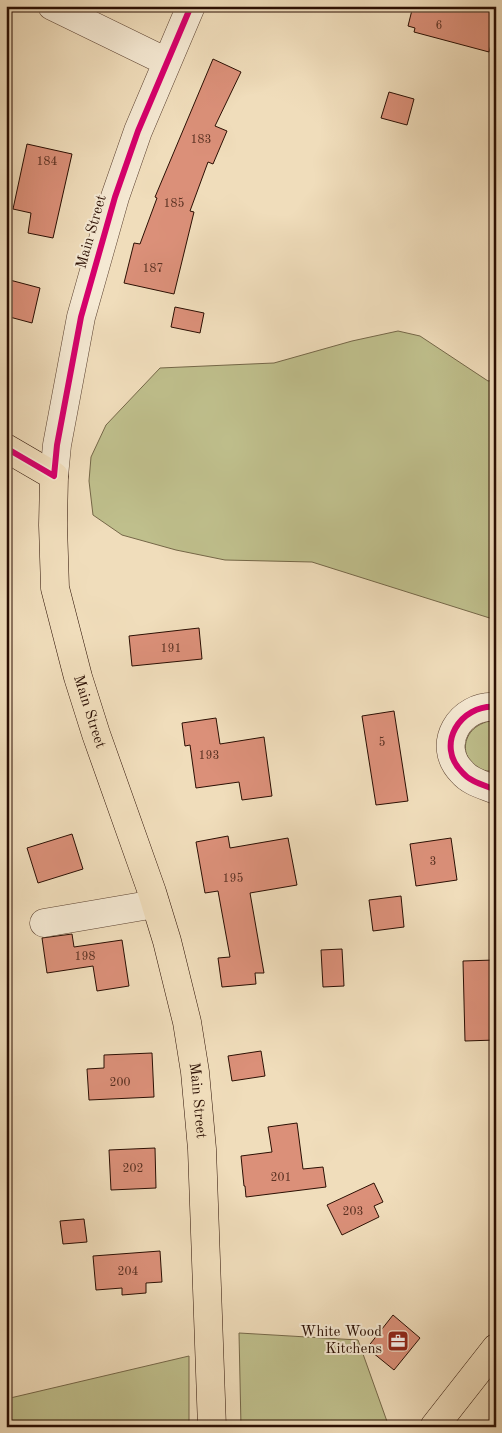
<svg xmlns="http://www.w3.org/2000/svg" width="502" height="1433" viewBox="0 0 502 1433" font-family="'Old Standard TT',serif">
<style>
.green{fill:#bfbf8c;stroke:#756748}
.building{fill:#db9079;stroke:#2b0f03}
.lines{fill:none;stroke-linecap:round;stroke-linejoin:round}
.minor-casing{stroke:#5c4231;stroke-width:29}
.major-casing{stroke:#2b0f03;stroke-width:29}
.minor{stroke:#f5e9d3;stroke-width:28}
.major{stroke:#f0ddbb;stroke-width:28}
.cycleway-casing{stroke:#f5e9d3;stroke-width:9}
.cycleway{stroke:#d6006c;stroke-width:6}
.labels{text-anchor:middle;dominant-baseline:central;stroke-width:4;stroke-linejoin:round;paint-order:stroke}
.number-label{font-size:12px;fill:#572f20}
.street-label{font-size:15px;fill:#2b0f03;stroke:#f5e9d3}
.poi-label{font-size:15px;fill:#2b0f03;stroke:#f5e9d3;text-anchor:end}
</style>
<rect width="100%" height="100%" fill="#f0ddbb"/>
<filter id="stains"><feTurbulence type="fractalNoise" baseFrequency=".004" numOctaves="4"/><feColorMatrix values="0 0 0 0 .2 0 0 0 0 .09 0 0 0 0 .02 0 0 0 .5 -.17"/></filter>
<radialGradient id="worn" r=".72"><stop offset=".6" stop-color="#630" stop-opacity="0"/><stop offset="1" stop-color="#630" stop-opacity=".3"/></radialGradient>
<path class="green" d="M398,331L420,336L488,381L496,380V620L312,562L225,560L176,550L122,535L93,515L89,481L91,457L106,425L160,368L274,363L352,341Z
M490,721L496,722V771C460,775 453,729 490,721Z
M239,1333L358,1340L389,1427H241Z
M189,1356V1427H6V1399Z"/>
<path class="building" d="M413,6H480L496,10V39L493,38L489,52L414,32L415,28L408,26Z
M213,59L241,72L215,126L227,131L213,164L208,162L190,211L194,212L174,294L124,283L134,243L140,244L157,198L155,197Z
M389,92L414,99L407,125L381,118Z
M27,144L72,154L53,238L28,233L31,213L13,209Z
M6,279L40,288L32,323L6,316Z
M175,307L204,313L200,333L171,327Z
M199,628L202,659L132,666L129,636Z
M394,711L408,801L376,805L362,716Z
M216,718L220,744L264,737L272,796L242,800L239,782L196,788L190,745L185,746L182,723Z
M72,834L83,869L38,883L27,848Z
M228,836L230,848L288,838L297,885L250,893L264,973H255L256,984L222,987L218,958L230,957L218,891L205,893L196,842Z
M451,838L457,880L416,886L410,844Z
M401,896L404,927L373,931L369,900Z
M72,934L74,947L122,940L129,986L97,991L93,966L47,973L42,938Z
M342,949L344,986L323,987L321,950Z
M494,960L496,1040L465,1041L463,961Z
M261,1051L265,1076L232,1081L228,1056Z
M152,1053L154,1097L89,1100L87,1069L104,1068V1055Z
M297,1123L303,1169L323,1167L326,1187L246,1197L245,1186H244L241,1156L272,1152L268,1127Z
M155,1148L156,1188L111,1190L109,1150Z
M374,1183L383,1202L374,1206L379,1217L342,1235L327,1205Z
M84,1219L87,1242L63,1244L60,1221Z
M160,1251L162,1282L146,1283V1293L122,1295V1288L96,1290L93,1256Z
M393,1315L420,1338L394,1370L367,1348Z"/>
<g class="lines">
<g class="minor-casing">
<path id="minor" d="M52,6L167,62
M54,476L57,445L81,317L115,197L138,131L191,6
M496,707C460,704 435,745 462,772C470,782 484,785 496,790
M44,923L155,904"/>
</g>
<g class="major-casing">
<g id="major">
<path id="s1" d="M6,448L54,476L53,525L55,588L78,677L96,734L152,892L167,941L187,1022L195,1072L202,1149L212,1427"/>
<path d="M434,1427L496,1348"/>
</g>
</g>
<use href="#minor" class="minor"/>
<use href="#major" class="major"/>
<g class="cycleway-casing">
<path id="cycleway" d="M6,448L54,476L57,445L81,317L115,197L138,131L191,6
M496,707C460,704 435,745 462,772C470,782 484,785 496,790"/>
</g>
<use href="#cycleway" class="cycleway"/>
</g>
<defs>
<g id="office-square" transform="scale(1.125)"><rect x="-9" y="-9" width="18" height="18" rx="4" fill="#8f2418" stroke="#f5e9d3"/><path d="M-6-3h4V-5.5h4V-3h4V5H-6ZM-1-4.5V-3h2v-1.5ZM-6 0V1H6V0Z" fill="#fff"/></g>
</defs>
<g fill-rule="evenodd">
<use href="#office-square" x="398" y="1341"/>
</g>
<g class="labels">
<g class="number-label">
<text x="439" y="26">6</text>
<text x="201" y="140">183</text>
<text x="47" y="162">184</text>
<text x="174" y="204">185</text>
<text x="153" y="269">187</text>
<text x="171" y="649">191</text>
<text x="382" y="743">5</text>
<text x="209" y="756">193</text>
<text x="433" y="862">3</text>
<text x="233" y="879">195</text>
<text x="85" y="957">198</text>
<text x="120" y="1083">200</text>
<text x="133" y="1169">202</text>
<text x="281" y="1178">201</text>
<text x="353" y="1212">203</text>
<text x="128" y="1272">204</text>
</g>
<g class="street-label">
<text transform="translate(92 232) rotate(-74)">Main Street</text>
<text stroke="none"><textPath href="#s1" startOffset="296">Main Street</textPath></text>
<text stroke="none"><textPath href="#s1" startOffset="701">Main Street</textPath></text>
</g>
<g class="poi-label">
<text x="382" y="1332">White Wood<tspan x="382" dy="17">Kitchens</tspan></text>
</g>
</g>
<rect width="502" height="1433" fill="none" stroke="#f0ddbb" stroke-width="25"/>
<rect x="8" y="8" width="487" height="1418" fill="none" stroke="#2b0f03" stroke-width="2.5"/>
<rect x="12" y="12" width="477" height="1408" fill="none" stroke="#2b0f03"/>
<rect width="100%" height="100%" filter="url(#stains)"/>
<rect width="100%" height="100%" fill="url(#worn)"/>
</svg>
